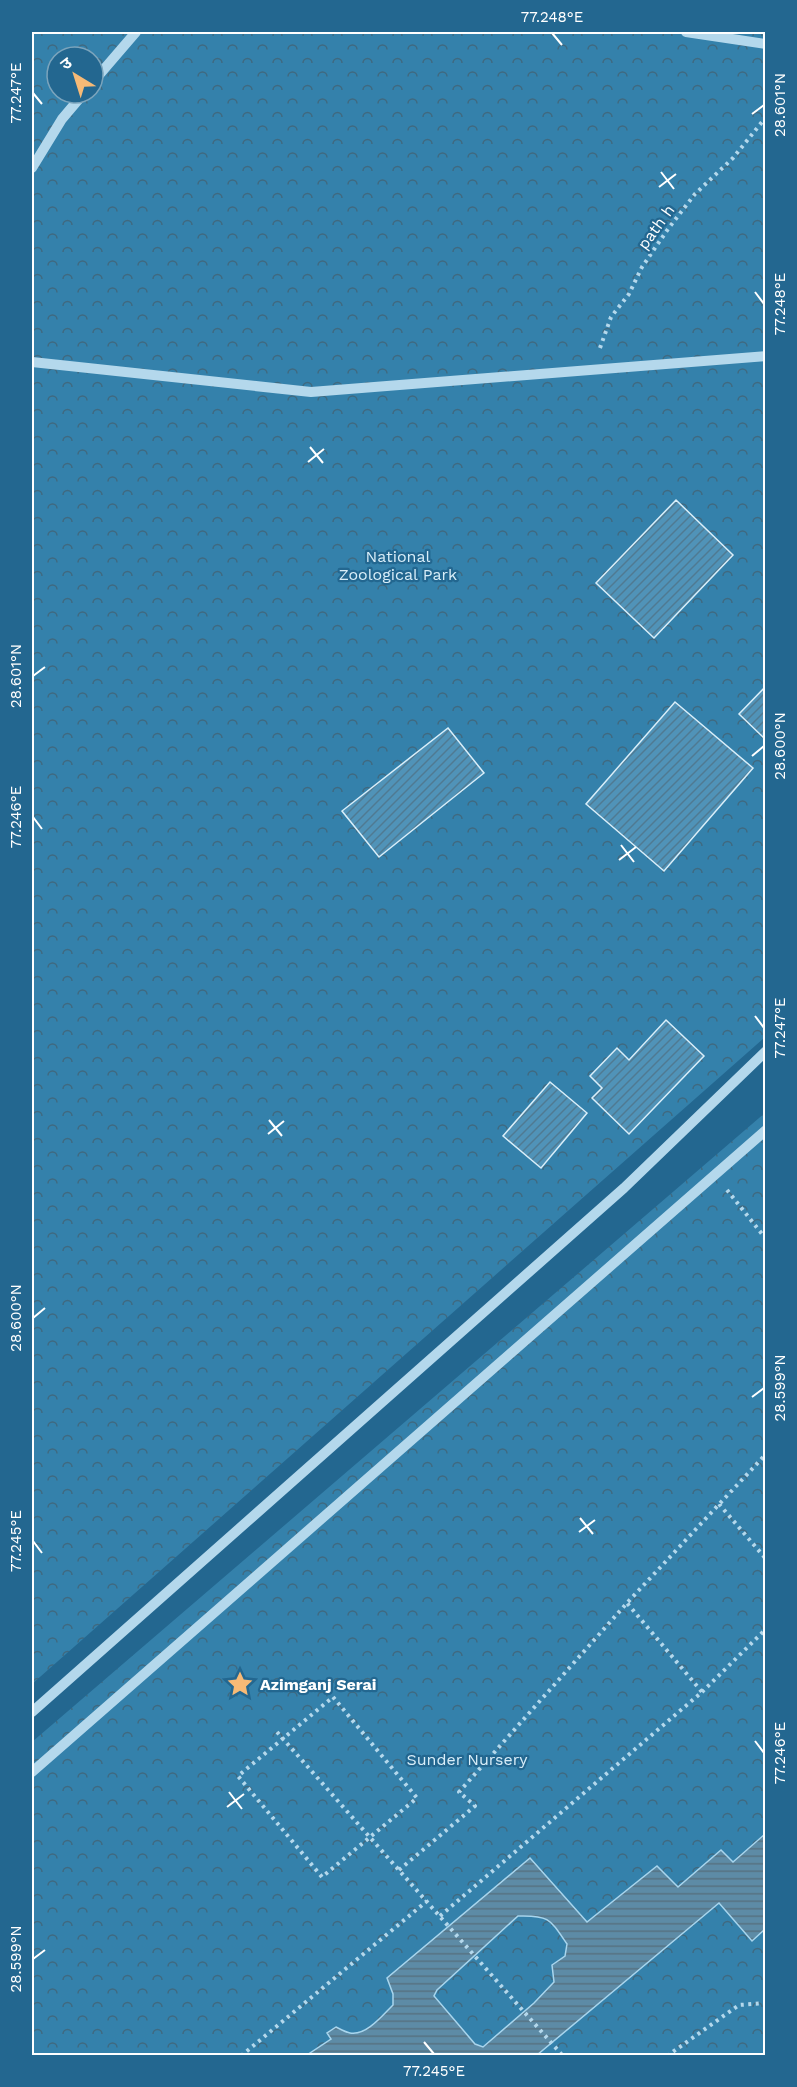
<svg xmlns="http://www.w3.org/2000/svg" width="797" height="2087" viewBox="0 0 797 2087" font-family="'Work Sans','Noto Sans Devanagari',sans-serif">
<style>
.forest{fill:url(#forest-crowns);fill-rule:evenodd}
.water{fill:url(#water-rules);stroke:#a8d5ed;stroke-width:1.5;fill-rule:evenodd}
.building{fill:url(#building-hatch);stroke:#d9eef9;stroke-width:1.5}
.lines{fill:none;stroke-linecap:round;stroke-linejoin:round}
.path{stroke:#b4d8ec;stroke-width:4;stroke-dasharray:3 4.5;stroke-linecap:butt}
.minor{stroke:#b4d8ec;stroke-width:10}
.ticks{fill:none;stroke:#fff;stroke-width:2}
.labels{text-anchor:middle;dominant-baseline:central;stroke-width:4.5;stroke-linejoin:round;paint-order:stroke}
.street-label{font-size:16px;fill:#fff;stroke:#236790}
.park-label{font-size:16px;fill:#d9eef9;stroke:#236790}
.poi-label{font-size:16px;font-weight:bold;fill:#fff;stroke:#236790;text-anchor:start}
.neatline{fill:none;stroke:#fff;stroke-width:2}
.ticks-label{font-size:15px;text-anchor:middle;fill:#fff}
</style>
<defs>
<pattern id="forest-crowns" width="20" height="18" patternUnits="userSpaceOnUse" patternTransform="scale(1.5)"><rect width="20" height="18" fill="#3481ab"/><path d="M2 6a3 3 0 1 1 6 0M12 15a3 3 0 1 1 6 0" fill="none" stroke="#3f6980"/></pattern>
<pattern id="water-rules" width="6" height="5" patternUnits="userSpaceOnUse" patternTransform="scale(1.5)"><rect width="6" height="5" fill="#5d8ba6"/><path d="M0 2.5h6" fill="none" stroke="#567282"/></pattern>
<pattern id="building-hatch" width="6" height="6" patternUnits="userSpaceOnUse" patternTransform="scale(1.5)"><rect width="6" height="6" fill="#5093b8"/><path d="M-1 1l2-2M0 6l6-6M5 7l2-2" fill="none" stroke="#4f7a92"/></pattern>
</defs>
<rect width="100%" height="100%" fill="#236790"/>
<path class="forest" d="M32,32H765V1037L32,1684ZM57,57H93V93H57Z
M765,1113V2055H32V1742Z"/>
<path class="water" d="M765,1834V1929L752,1941L719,1903L537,2055H307L331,2039L327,2033L336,2027C340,2029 345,2032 350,2033C366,2036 382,2016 393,2005V1994L387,1978L530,1858L587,1922L657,1866L678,1887L721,1850L733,1862ZM518,1916C549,1915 550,1919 567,1944L565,1956L552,1965L554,1982L534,2003L483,2047L475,2044L434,1996L437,1990Z"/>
<path class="building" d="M676,500L733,555L654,638L596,583Z
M766,686V740L739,714Z
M675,702L753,768L664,871L586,804Z
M448,728L484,773L379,857L342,811Z
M666,1020L704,1056L629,1134L592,1098L602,1088L590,1076L617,1048L629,1060Z
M550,1082L587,1113L541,1168L503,1136Z"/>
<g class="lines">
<path class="path" d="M600,348L611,317L629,294L642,267L668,229L695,194L733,158L766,117
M727,1190L766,1239
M719,1504L766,1559
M702,1692L766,1629
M333,1697L417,1798L322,1877L238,1776Z
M277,1732L563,2056
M399,1870L475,1806L459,1792L627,1603L766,1454
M440,1916L702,1692L627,1603
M241,2056L427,1901
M667,2056L739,2005L766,2003"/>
<path class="minor" d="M686,32L766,44
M93,82L136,32
M32,168L62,119L84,93
M32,362L311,392L766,356
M32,1712L624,1188L766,1051
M32,1772L766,1130"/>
</g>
<path class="ticks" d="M552,33L562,45M33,93L42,104M752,114L764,105M661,172L674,189M659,187L676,174M755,292L764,304M310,447L323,463M308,462L324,449M33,676L45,667M752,756L764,746M33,817L42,829M621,845L634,862M619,860L636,847M755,1016L764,1028M269,1120L282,1136M268,1134L284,1121M33,1318L45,1308M752,1397L764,1388M580,1518L593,1534M579,1532L595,1520M33,1541L42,1553M755,1741L764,1753M229,1792L242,1809M227,1807L244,1794M33,1959L45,1950M424,2042L434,2054"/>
<defs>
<g id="sight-bare" transform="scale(2.07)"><path d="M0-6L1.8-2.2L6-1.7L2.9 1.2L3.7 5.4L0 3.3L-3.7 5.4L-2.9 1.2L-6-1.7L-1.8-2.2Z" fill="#f7ba76" stroke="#236790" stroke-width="2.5" paint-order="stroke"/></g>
</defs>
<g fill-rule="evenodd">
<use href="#sight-bare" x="240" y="1684"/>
</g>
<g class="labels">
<g class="street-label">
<text transform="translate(656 227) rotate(-54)">path h</text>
</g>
<g class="park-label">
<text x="398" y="556">National<tspan x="398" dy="18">Zoological Park</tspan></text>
<text x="467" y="1759">Sunder Nursery</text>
</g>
<g class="poi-label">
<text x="260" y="1684">Azimganj Serai</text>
</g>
</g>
<rect width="797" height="2087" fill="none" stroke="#236790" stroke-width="66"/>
<g transform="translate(75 75) rotate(322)"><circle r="28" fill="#236790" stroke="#7ba4bc" stroke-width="1.5"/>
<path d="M0-4.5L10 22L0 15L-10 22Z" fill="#f7ba76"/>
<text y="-9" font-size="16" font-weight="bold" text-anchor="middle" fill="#ffffff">उ</text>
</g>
<rect x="33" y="33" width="731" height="2021" class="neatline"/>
<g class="ticks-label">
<text x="552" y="22">77.248°E</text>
<text transform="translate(16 93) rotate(-90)" y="5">77.247°E</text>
<text transform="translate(780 105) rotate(-90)" y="5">28.601°N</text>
<text transform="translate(780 304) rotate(-90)" y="5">77.248°E</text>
<text transform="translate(16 676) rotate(-90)" y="5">28.601°N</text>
<text transform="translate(780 746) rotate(-90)" y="5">28.600°N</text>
<text transform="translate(16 817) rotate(-90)" y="5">77.246°E</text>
<text transform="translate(780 1028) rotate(-90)" y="5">77.247°E</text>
<text transform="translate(16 1318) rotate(-90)" y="5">28.600°N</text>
<text transform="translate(780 1388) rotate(-90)" y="5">28.599°N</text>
<text transform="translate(16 1541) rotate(-90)" y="5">77.245°E</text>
<text transform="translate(780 1753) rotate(-90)" y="5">77.246°E</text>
<text transform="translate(16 1959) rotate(-90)" y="5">28.599°N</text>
<text x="434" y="2076">77.245°E</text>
</g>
</svg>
